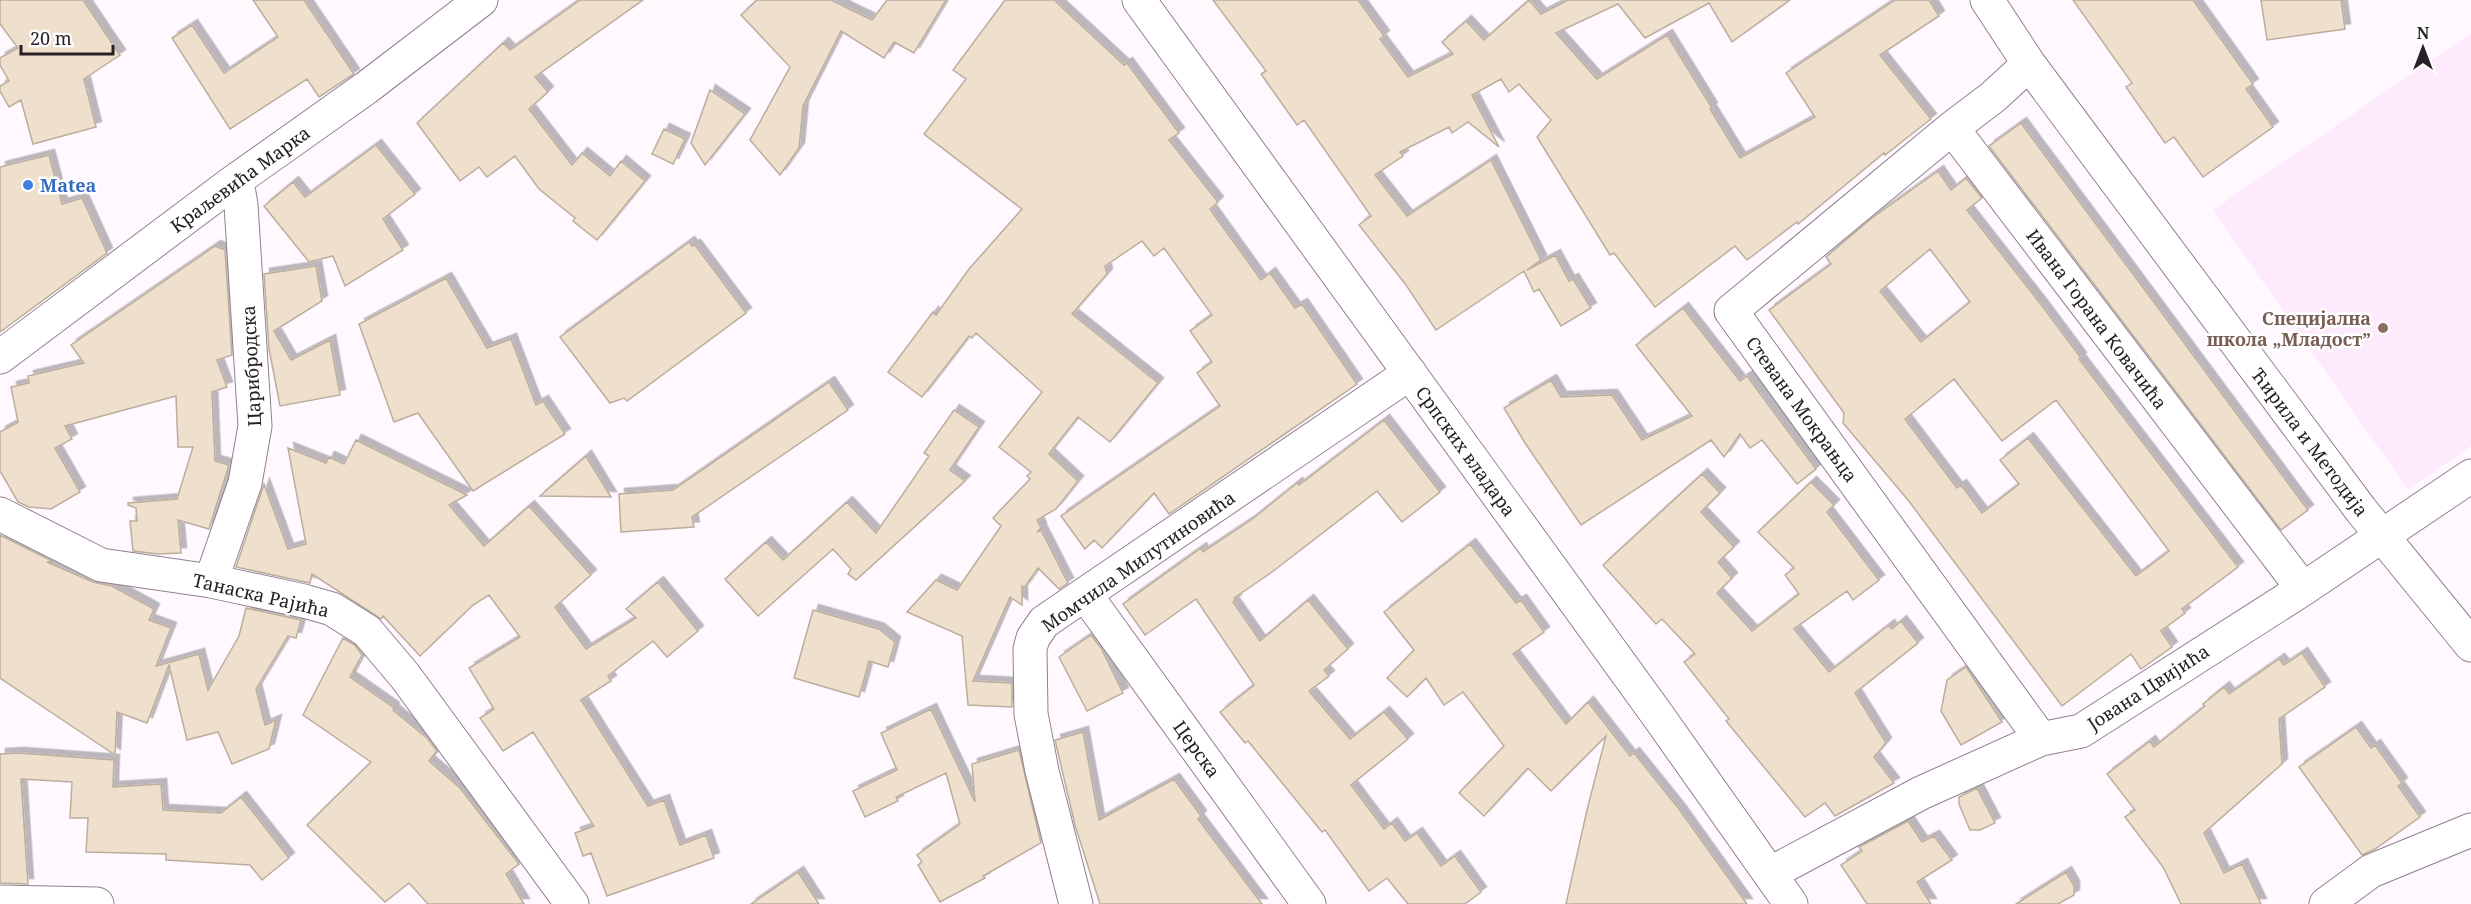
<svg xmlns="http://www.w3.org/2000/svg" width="2471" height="904" viewBox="0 0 2471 904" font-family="'Noto Serif',serif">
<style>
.built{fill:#fdeafc}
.building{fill:#efe0ce;stroke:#bcad9c;stroke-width:1.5;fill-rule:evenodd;filter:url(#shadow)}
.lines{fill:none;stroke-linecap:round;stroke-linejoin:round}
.minor-casing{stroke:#908090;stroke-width:35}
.secondary-casing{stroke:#908090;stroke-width:35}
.minor{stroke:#fff;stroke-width:33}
.secondary{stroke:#fff;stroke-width:33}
.shop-dot{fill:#3f7fe0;stroke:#fff;stroke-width:2}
.education-dot{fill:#8d6e63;stroke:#fff;stroke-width:2}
.labels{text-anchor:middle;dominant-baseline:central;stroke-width:5;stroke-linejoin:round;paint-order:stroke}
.street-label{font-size:18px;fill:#272027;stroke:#fff}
.shop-label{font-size:18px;font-weight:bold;fill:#366cbe;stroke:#fff;text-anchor:start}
.education-label{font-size:18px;font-weight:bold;fill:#785e54;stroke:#fff;text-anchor:end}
</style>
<defs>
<filter id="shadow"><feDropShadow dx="5.5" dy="-5.5" stdDeviation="0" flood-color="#0004"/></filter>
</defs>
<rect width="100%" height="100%" fill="#fff8ff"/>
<path class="built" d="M2471,33V446L2408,490L2213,210Z"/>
<path class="building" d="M0,0H83L120,55L84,79L96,127L33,144L21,100L9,107L0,91V86L9,81L0,65V58L18,48L0,24Z
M253,0H304L354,74L319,97L307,79L230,129L172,38L192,25L224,73L278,37Z
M580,0H643L535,77L548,92L529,109L572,165L582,153L610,176L621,161L645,181L597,240L573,221L575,218L539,189L515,156L487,177L479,167L460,181L417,123L503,43L510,50Z
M757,0H831L872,20L887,0H946L914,53L894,42L884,58L841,31L803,106L799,148L780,175L750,140L790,67L741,15Z
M1005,0H1054L1124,65L1127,63L1179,133L1169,140L1218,202L1210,209L1261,280L1270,273L1295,308L1302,304L1357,384L1169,514L1154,493L1102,548L1094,540L1085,549L1061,516L1220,406L1197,373L1212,362L1190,331L1212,315L1164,248L1154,256L1142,241L1105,266L1107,274L1072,314L1158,383L1110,442L1078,417L1049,454L1078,481L1056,509L1037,520L1041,528L1037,532L1041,530L1068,583L1059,589L1038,568L1024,588L1022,586V605L1010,597L973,681L1012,683V707L968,705L962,636L907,612L936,580L957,590L1001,526L993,518L1030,479L1027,476L1031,472L999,447L1042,392L976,333L972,338L969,336L922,397L888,372L933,312L936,315L969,269L1022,209L924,134L966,79L953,70Z
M1213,0H1358L1384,36L1380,39L1408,77L1453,54L1442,42L1466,21L1484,40L1529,0L1541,14L1568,0H1790L1732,42L1709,3L1645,38L1618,4L1556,33L1597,79L1667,35L1712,108L1710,109L1740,158L1815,117L1786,73L1895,0H1929L1939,16L1880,55L1931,119L1885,155L1884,153L1798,224L1797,222L1747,260L1735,246L1655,307L1614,253L1610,255L1537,137L1551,120L1519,84L1509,92L1501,79L1472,95L1499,147L1468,122L1452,133L1449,127L1400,152L1403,156L1375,175L1407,216L1491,160L1541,260L1527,270L1555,255L1569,281L1573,279L1591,308L1561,326L1539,289L1534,292L1524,271L1436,330L1406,285L1359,225L1371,216L1304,120L1297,125L1261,74L1266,71Z
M2073,0H2193L2253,84L2246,89L2273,127L2203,177L2174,137L2165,143L2126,87L2132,83Z
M2261,0H2341L2345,29L2267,40Z
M710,90L745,114L705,165L691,143Z
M2021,123L2308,510L2281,530L1989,146Z
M664,129L685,139L673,164L652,154Z
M376,145L415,194L383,219L403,250L345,286L333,256L309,262L264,206L293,182L305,197Z
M49,155L62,204L82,198L107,253L0,332V167Z
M1938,171L1951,190L1966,178L1982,198L1967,210L2043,307L2081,358L2079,359L2238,567L2182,609L2185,613L2161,631L2172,647L2141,669L2131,654L2062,706L1908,500L1843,423L1844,413L1769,310L1831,264L1826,257L1872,218ZM1930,249L1970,302L1921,342L1880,291ZM1954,379L2002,441L2056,400L2169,551L2136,576L2028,438L2000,460L2019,484L1982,513L1961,485L1957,488L1905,419Z
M689,242L692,246L695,245L746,313L627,401L624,398L610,403L560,337Z
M215,246L225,250L232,355L217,360L227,387L212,392L215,461L229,465L209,529L178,520L181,553L158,554L133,551L130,521H137L136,508L128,505V503L177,499L193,447H178L176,396L65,426L72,439L55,448L80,492L51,509L29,507L18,502L0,471V432L18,422L11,387L29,383L28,376L84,363L71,345Z
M316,266L322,301L274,331L291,360L330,340L340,395L280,406L269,349L264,274Z
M446,278L487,348L511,339L536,405L543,401L565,434L473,491L418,413L394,422L359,324Z
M1683,308L1740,381L1747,376L1816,469L1797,484L1762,440L1750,448L1740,434L1724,457L1711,440L1581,525L1525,443L1504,408L1551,380L1561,397L1612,395L1642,440L1692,416L1636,345Z
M829,382L848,410L692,517L694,527L621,532L619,494L673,490Z
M954,410L979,427L950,470L965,481L856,580L848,574L851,569L833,549L758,616L725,579L766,542L783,560L847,502L876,533L929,456L924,453Z
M1384,420L1440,492L1402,522L1377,491L1272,572L1234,598L1236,600L1233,602L1260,641L1308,600L1348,649L1324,670L1329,676L1309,691L1350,739L1384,712L1408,739L1351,785L1384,829L1392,823L1405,841L1417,833L1441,866L1455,856L1481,892L1465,904H1408L1387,878L1369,891L1325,830L1322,832L1248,741L1245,743L1220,712L1254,685L1196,599L1145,635L1123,604L1201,548L1203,552L1251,520L1297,483L1299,485Z
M356,440L467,495L449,505L484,546L529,506L591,575L555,607L586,649L636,618L626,609L658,582L698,631L667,657L653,641L608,676L611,681L581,700L648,806L664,800L680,845L706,835L714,858L607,896L591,853L583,856L575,833L594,826L533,732L503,751L480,718L494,709L469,668L520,637L489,595L473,605L420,656L383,616L381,619L312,574L310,583L236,567L264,484L288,549L306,544L288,448L326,463L329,457L344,464Z
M586,456L611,497L540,496Z
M1702,474L1720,493L1701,512L1734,547L1718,562L1732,578L1717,593L1752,631L1799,594L1785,575L1794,568L1758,532L1811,482L1834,505L1827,512L1879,580L1853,600L1847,591L1794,629L1829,672L1889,625L1892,629L1901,621L1918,643L1855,693L1886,743L1874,757L1894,783L1835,816L1825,803L1805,817L1726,721L1729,719L1684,662L1695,654L1662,619L1656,624L1603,565Z
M0,535L54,562H47L93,582L112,586L154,609L149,620L171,628L156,666L199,654L208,690L239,636L246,608L301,620L296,638L288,636L256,689L265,725L276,720L269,749L232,764L218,732L187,740L169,665L147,723L117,712L115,755L0,678Z
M1470,544L1516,603L1521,600L1544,632L1513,654L1566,724L1588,702L1630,756L1634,753L1679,809L1747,904H1566L1587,810L1606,736L1551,791L1528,768L1484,816L1459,793L1504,746L1463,692L1444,705L1426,678L1407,697L1387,678L1414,650L1384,612Z
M813,610L879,629L895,642L888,667L869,661L859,697L794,678Z
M1091,635L1101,648L1123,693L1087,711L1059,657Z
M343,638L355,645L362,655L350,677L394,708L393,710L427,738L437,751L429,761L460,788L519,864L506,874L524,904H428L409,883L385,902L307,825L371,762L303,715Z
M2302,653L2325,687L2279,719L2282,764L2204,833L2224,873L2242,864L2261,904H2181L2163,867L2125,817L2135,810L2107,774L2150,741L2154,747L2205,706L2203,704L2224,687L2229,694L2279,659L2284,665Z
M1966,667L2002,722L1961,745L1941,711L1947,680Z
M931,709L975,802L972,764L1019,750L1041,843L983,876L985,878L940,902L918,865L922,862L917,855L960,824L946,773L896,797L898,801L865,817L853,791L897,770L881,733Z
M2356,727L2371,748L2375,745L2402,783L2398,786L2420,817L2375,849L2362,855L2299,767Z
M1083,732L1099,820L1174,779L1201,816L1198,819L1262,904H1100L1075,825L1055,740Z
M19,753L114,760L113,787L161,784L163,810L221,813L241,797L289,858L262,880L250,865L166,860V854L86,852L88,818H70L72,782L21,779L28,884L0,883V754Z
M1977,788L1995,823L1980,830H1970L1959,804V797Z
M1908,821L1922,842L1934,836L1952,860L1917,882L1931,904H1867L1841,865L1862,851L1859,847Z
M798,872L819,904H751Z
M2066,872L2074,886V895L2058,904H2016Z"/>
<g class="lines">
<g class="minor-casing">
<path id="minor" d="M1987,0L2029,64L2361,510L2471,645
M2029,64L1993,97L1952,128L2303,589
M1952,128L1731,311L2041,739
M0,357L232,183L366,88L481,0
M0,514L101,565L211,581L304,601L332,609L367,631L405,676L572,904
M211,581L245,483L255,426L241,205L239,193L232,183
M1085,594L1309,904
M1771,873L1921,793L2041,739L2081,731L2303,589L2471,476
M0,902L97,904
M1076,904L1042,771L1031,714L1030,649L1033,638L1044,622L1085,594L1410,373
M2326,904L2371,871L2471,830"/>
</g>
<g class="secondary-casing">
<path id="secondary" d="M1139,0L1656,713L1791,904"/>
</g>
<use href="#minor" class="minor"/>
<use href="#secondary" class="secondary"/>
</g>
<circle class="shop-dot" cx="28" cy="185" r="6"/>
<circle class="education-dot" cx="2383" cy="328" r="6"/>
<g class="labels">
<g class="street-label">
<text transform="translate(240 179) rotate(-36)">Краљевића Марка</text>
<text transform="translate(2097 319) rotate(53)">Ивана Горана Ковачића</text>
<text transform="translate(251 366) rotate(-93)">Царибродска</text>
<text transform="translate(1802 409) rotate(54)">Стевана Мокрањца</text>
<text transform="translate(2310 442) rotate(53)">Ћирила и Методија</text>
<text transform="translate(1466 451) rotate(54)">Српских владара</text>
<text transform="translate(1138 561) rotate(-35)">Момчила Милутиновића</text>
<text transform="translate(261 595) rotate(13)">Танаска Рајића</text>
<text transform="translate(2148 687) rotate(-33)">Јована Цвијића</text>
<text transform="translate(1197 749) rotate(54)">Церска</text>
</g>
<g class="shop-label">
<text x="40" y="185">Matea</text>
</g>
<g class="education-label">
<text x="2371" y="318">Специјална<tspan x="2371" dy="21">школа „Младост”</tspan></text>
</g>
</g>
<g transform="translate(2423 48)" stroke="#ffffff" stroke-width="4.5" paint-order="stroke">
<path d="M0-4.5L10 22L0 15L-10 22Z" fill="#272027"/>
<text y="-9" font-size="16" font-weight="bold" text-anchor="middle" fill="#272027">N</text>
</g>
<path d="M21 45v9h92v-9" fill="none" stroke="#272027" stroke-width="3"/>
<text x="30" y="45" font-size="18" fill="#272027" stroke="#ffffff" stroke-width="4.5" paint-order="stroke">20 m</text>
</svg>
